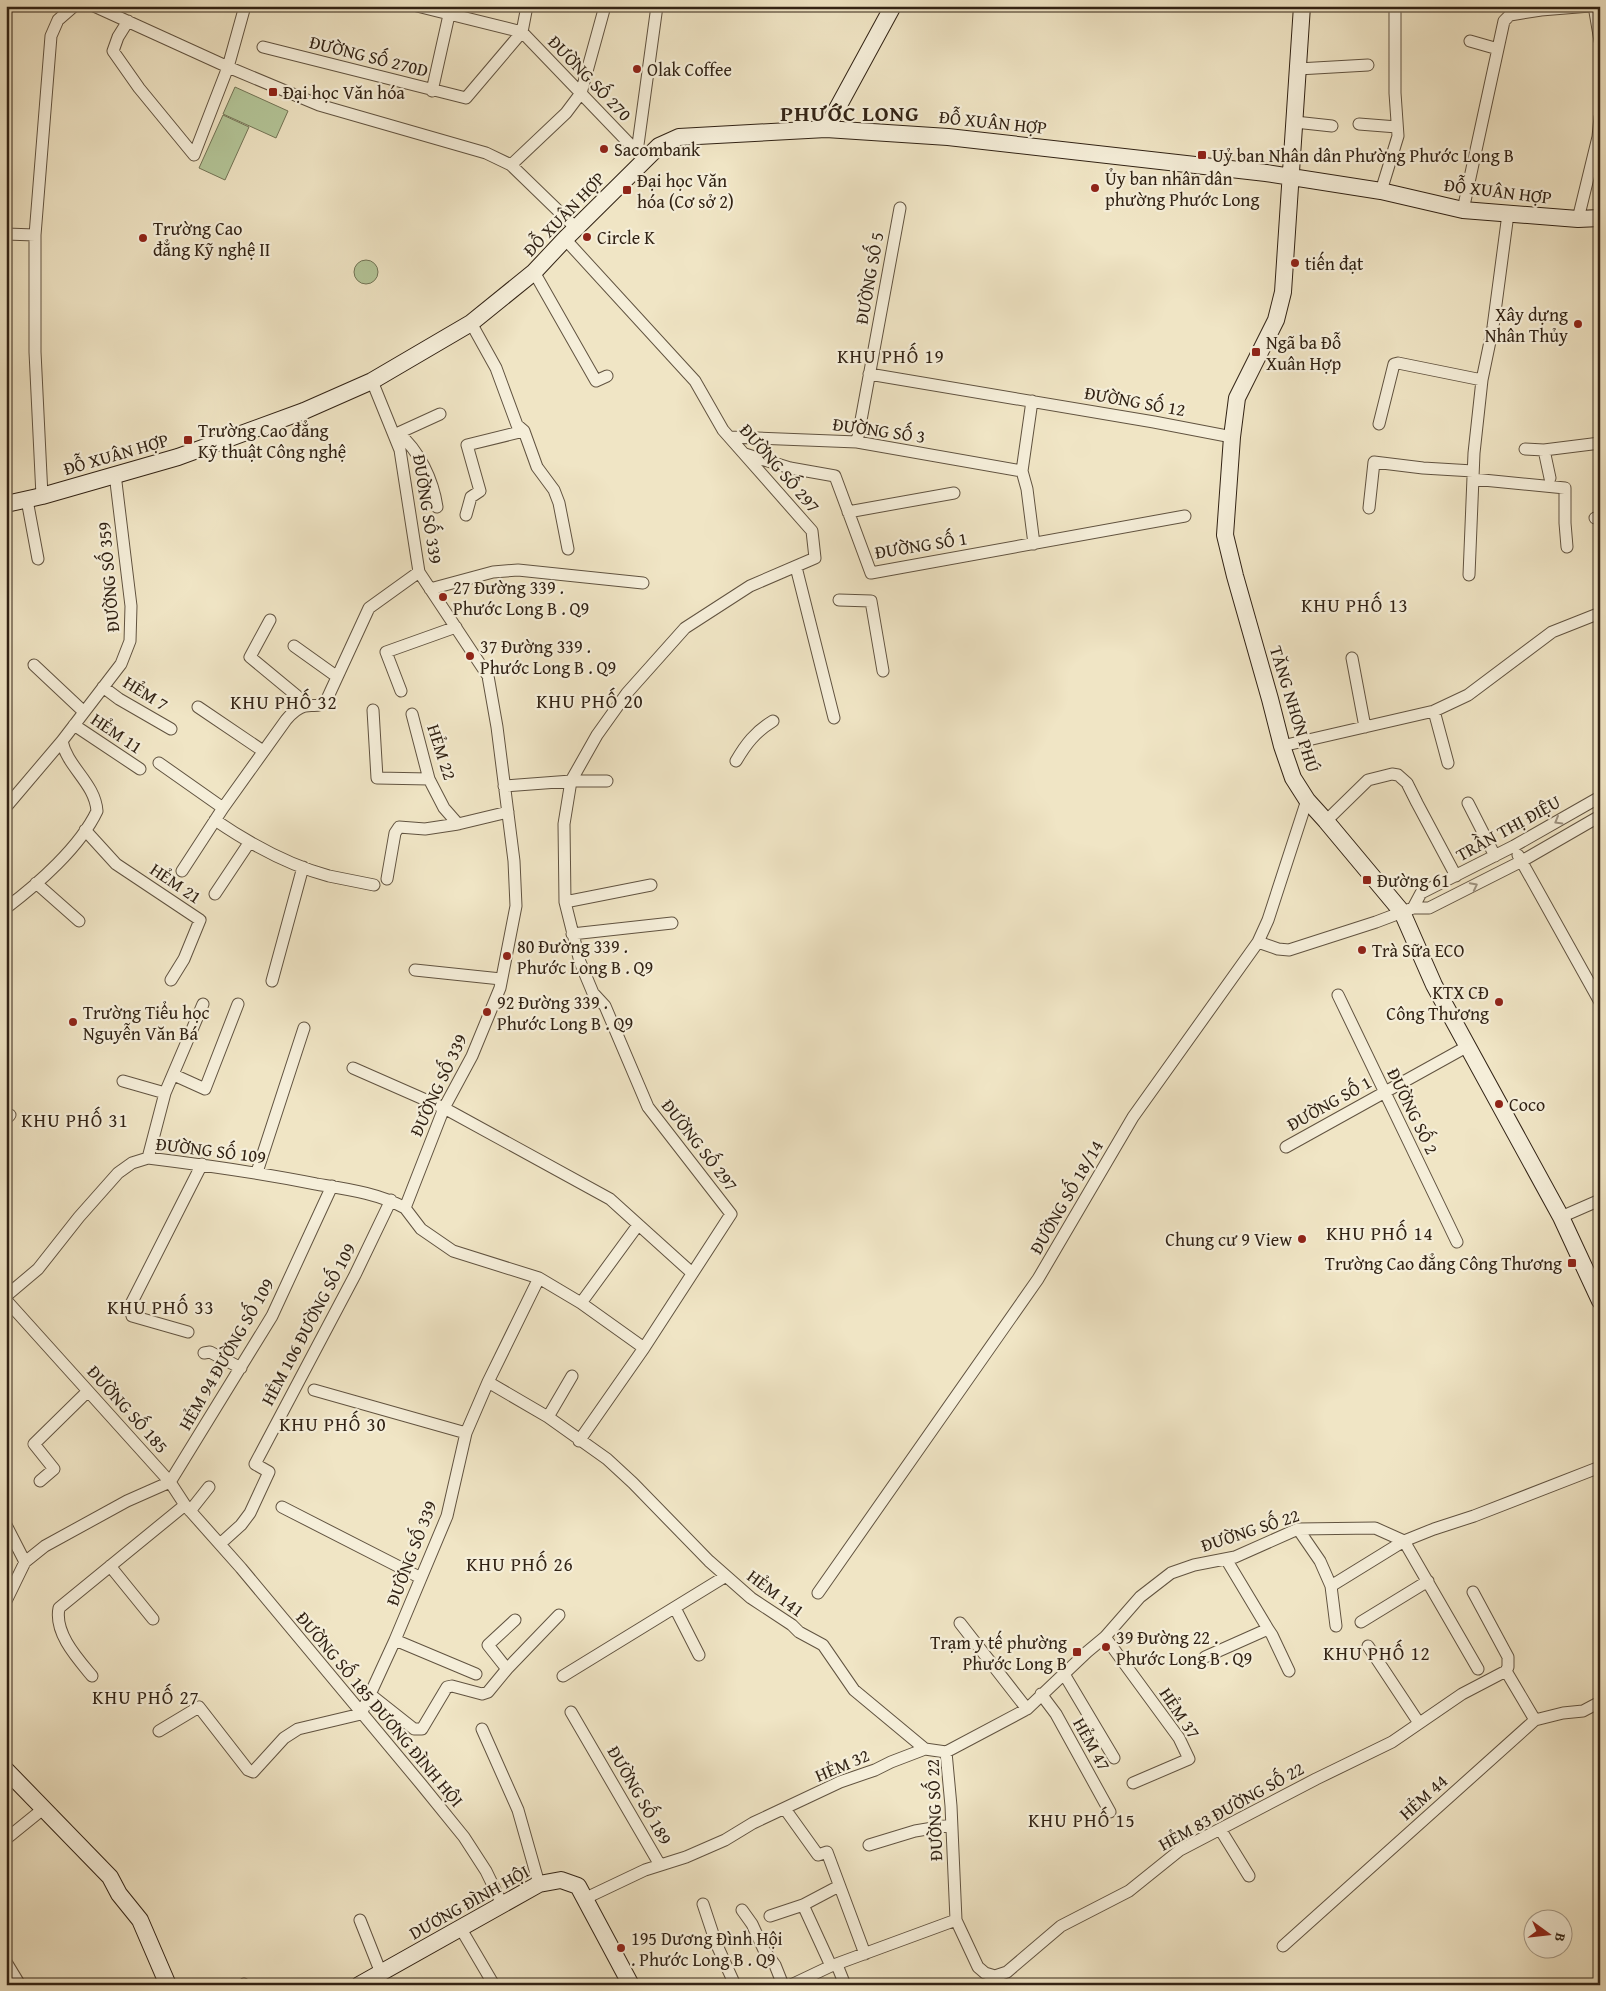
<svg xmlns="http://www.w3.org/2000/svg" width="1606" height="1991" viewBox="0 0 1606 1991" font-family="'Gentium Book Plus',serif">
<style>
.green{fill:#b4c699;stroke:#727456}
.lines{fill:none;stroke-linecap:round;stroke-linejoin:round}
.street-casing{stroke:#615340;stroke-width:13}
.secondary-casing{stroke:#312214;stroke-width:18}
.street{stroke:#f5eed9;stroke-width:11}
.secondary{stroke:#f5eed9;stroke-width:16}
.oneway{stroke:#9d9280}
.poi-dot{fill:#8f2418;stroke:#f5eed9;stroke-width:2}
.labels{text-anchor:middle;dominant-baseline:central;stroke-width:4.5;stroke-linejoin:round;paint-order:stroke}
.street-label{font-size:18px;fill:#312214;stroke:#f5eed9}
.poi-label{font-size:18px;fill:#312214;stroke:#f5eed9;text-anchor:start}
.neighbourhood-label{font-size:19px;letter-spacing:1px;fill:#312214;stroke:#f5eed9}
.district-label{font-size:22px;font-weight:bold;letter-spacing:1px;fill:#312214;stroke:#f5eed9}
</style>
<rect width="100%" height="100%" fill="#f0e5c5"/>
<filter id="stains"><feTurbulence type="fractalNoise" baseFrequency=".004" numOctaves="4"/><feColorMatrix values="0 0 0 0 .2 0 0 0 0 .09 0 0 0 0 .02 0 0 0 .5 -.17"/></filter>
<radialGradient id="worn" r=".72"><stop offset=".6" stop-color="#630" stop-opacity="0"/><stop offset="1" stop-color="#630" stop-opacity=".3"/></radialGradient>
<path class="green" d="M235,87L288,111L276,138L223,114Z
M223,115L249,127L225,180L199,168Z
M354 272a12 12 0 1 1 24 0a12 12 0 1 1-24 0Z"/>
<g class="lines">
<g class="street-casing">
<path id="street" d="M94,6L228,67L319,105L486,153L511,165L576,228
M417,6L522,32L645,160
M1594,6L1600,41
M128,21L118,37L113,51L139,88L194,155L228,67L245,6
M1470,41L1498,49
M263,47L466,98L522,32L527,6
M1298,69L1368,65
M432,91L451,6
M1295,122L1332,126
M1359,124L1397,127
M637,152L657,6
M511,165L566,113L581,93L605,6
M1381,191L1398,136L1395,93V6
M1463,210L1504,21L1510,15L1541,10L1590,6
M1578,219L1598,137L1600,117
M6,234L35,235
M565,239L695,381L723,430L812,531L815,558L750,586L685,628L627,693L597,735L571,781L564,824L565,902L580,962L593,993L605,1006L648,1107L731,1214L644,1348L579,1441
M534,272L596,381L607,376
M471,323L496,368L517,425L524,431
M869,374L1154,422L1232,437
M1032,401L1022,471L1027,489L1034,544
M1379,424L1394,364L1398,363L1482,380
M524,431L537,467L554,490L559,503L568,549
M398,433C419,450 433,480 437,507
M394,435L440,414
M730,437L857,442L1022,471
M857,442L900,208
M1525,449L1544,450L1600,443
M1544,450L1550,478
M745,454L790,468L835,476L871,573L1185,516
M1473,479L1565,488V523L1567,547
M42,496L35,352V235L51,36L58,20L74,6
M27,500L38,559
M1369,508L1374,462L1423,468L1473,471
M848,512L954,493
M466,515L471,497L480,491L467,445L524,431
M1595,518H1600
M796,567L834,718
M1469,575L1474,453L1482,380L1493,327L1508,214
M430,589L493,572L518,570L643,583
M839,600L871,601L883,671
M270,620L250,657L308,705
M294,646L336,676
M1352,658L1365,727
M34,665L84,712
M103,687L119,699L171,729
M401,691L386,652L456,627
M198,707L263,751
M373,710L377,778L429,779
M1434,711L1448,763
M412,714L429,779L444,808L458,824
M74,725L140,769
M1282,746L1434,711L1468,695L1552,632L1600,613
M736,761C746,744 755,732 773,721
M159,763L223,808
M504,786L571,781H607
M1468,803L1495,856
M6,807L62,741
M215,820C250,844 288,865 329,876C344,879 359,882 374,885
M1326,821L1368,780L1392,774L1398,775L1407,783L1417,803L1456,876
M85,830L116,864L200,920L184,959L171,980
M1518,855L1600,1002
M182,871L223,808L286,720C292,713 297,708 305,706C316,704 317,709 327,699L369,608L419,572
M387,879L395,833L399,827L425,829L458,824L508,812
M36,883L79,921
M215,894L249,843
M565,902L651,885
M6,908C38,884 80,847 97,811C95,783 67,767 62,741L121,664L130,641L131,606L115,474
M1413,908L1421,893L1514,846L1600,797
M572,934L672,923
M1258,942L1278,949L1289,950L1376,922L1413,908H1429L1522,861L1600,816
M415,970L501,979
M272,981L303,867
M1338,995L1457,1242
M353,1068L444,1108L610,1199L692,1273
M174,1075L205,1089L238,1004
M123,1081L165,1093
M6,1119L10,1115
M1286,1147L1468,1046
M148,1158L165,1093L203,1004
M257,1172L304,1028
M1561,1217L1600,1200
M539,1278L581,1303L644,1348
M6,1296L38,1269L79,1217L118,1173L132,1163L148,1158C205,1165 260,1173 316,1184C346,1189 378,1193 405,1208
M6,1300L170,1482L185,1505L241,1568L421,1784L464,1837L486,1871L502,1904
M581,1303L638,1225
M188,1332L132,1316L130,1306L202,1164
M204,1353L210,1352L241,1368
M488,1382L548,1417L607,1459L633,1483L709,1561L751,1598L792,1625L799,1632L823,1645L854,1690L925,1749
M314,1390L466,1433
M548,1417L572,1376
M40,1481L54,1469L34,1444L88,1391
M282,1507L421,1578
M190,1511L209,1487
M6,1525L25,1562
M1298,1529L1320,1561L1331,1586L1336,1626
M220,1544L241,1525L250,1513L269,1472L255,1464L355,1275L391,1200
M110,1566L153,1619
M1331,1586L1404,1541L1478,1669
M1473,1592L1508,1657V1667L1506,1671
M818,1593L1038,1279L1133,1117L1258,942L1268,920L1307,800
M6,1601L25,1562L45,1546L127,1501L170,1482L272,1316L332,1186
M675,1608L699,1655
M1361,1622L1428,1581
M960,1623L1027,1709
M1268,1629L1272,1635L1289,1671
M1105,1637L1179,1738L1189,1759L1133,1783
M395,1640L476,1674
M1368,1646L1419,1723
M1205,1657L1268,1629L1226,1559
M507,1669L488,1645L515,1620
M1064,1674L1114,1758
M92,1676C77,1658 54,1633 59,1608L185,1505
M563,1676L726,1576
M1041,1694L1056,1714L1110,1812
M371,1695L414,1729H422L447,1687L452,1686L482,1694L488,1692L507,1669L559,1615
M571,1712L660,1865
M482,1729L518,1810L539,1884
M159,1731L199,1707L248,1770L253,1772L284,1738L298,1729L361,1714L395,1640L447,1516L466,1433L488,1382L539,1278L453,1251L421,1229L405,1208L444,1108L472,1056L500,988L516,906L514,861L497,727L488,676L419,572L400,450L372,381
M946,1752L1027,1709L1087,1652L1105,1637L1140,1597L1171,1573L1194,1565L1235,1557L1298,1529L1375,1528L1404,1541L1434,1529L1474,1516L1600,1467
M785,1809L818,1855L827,1852L865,1954
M1220,1829L1249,1876
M6,1839L43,1809
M869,1845L915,1831L951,1825
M586,1898L645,1870L686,1857L725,1840L753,1823L840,1782L875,1770L891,1762L925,1749L946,1752
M703,1904L716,1943L735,1985
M803,1905L831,1966
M742,1910L752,1924L764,1950L775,1965L783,1985
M770,1916L803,1905L839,1886
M360,1920L381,1973
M956,1920L978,1967L985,1973L995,1976L1007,1972L1061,1926L1129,1891L1180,1850L1316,1779L1392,1742L1462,1694L1506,1671L1535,1720
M461,1929L494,1985
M1283,1946L1535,1720L1563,1713L1583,1711L1600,1702
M6,1962L20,1985
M837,1965L845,1985
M244,1984V1985
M791,1985L831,1966L956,1920L951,1806L946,1752"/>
</g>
<g class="secondary-casing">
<path id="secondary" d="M1302,6L1283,292L1276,320L1237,398L1232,437L1225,535L1235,576L1270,699L1282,746L1293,778L1307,800L1326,821L1402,912L1434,985L1561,1217L1600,1301
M826,129L893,6
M6,504L42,496L178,457L304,411L372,381L471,323L534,272L565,239L659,146L679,137L826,129L948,137L1266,173L1381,191L1463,210L1578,219L1600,218
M6,1770L110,1877L119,1894L140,1920L168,1985
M359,1985L539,1884L561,1880L578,1886L631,1985"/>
</g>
<use href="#street" class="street"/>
<use href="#secondary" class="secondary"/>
</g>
<defs><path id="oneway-chevron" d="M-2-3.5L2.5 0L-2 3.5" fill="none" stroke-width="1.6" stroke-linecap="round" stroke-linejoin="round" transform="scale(1.25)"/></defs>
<g class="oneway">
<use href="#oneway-chevron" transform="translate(1558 821) rotate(150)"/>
<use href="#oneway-chevron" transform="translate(1474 886) rotate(-27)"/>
</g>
<g class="poi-dot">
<circle cx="637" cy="69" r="5"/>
<rect x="268" y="87" width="10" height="10" rx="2.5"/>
<circle cx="604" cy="149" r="5"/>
<rect x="1197" y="150" width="10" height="10" rx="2.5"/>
<circle cx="1095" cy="188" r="5"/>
<rect x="622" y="185" width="10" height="10" rx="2.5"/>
<circle cx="587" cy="237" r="5"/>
<circle cx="143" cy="238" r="5"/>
<circle cx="1295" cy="263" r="5"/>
<circle cx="1578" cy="324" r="5"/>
<rect x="1251" y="347" width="10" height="10" rx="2.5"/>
<rect x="183" y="435" width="10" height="10" rx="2.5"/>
<circle cx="443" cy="597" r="5"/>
<circle cx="470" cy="656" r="5"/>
<rect x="1362" y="875" width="10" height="10" rx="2.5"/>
<circle cx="1362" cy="950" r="5"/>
<circle cx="507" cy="956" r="5"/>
<circle cx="1499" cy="1002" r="5"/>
<circle cx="487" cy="1012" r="5"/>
<circle cx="73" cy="1022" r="5"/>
<circle cx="1499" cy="1104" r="5"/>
<circle cx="1302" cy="1239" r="5"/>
<rect x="1567" y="1258" width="10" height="10" rx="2.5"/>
<circle cx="1106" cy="1647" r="5"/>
<rect x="1072" y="1647" width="10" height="10" rx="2.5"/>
<circle cx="621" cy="1948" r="5"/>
</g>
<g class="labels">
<g class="street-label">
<text transform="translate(369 56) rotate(14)">ĐƯỜNG SỐ 270D</text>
<text transform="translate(590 78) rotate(46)">ĐƯỜNG SỐ 270</text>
<text transform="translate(993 122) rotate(6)">ĐỖ XUÂN HỢP</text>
<text transform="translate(1498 191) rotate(7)">ĐỖ XUÂN HỢP</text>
<text transform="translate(564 214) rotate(-46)">ĐỖ XUÂN HỢP</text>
<text transform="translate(869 278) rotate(-80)">ĐƯỜNG SỐ 5</text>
<text transform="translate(1135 401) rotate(10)">ĐƯỜNG SỐ 12</text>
<text transform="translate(879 430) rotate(8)">ĐƯỜNG SỐ 3</text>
<text transform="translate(116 454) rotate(-16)">ĐỖ XUÂN HỢP</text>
<text transform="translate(780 468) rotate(49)">ĐƯỜNG SỐ 297</text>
<text transform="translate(428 509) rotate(81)">ĐƯỜNG SỐ 339</text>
<text transform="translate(921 545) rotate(-9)">ĐƯỜNG SỐ 1</text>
<text transform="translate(108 577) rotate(-95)">ĐƯỜNG SỐ 359</text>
<text transform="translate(146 693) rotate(32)">HẺM 7</text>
<text transform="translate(1295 709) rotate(73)">TĂNG NHƠN PHÚ</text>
<text transform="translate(117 733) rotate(34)">HẺM 11</text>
<text transform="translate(442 752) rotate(72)">HẺM 22</text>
<text transform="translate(1508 828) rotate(-29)">TRẦN THỊ ĐIỆU</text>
<text transform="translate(176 883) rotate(34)">HẺM 21</text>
<text transform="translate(438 1085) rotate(-65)">ĐƯỜNG SỐ 339</text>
<text transform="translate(1329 1103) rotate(-29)">ĐƯỜNG SỐ 1</text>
<text transform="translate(1413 1111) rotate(64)">ĐƯỜNG SỐ 2</text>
<text transform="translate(700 1145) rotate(52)">ĐƯỜNG SỐ 297</text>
<text transform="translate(211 1150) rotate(7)">ĐƯỜNG SỐ 109</text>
<text transform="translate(1066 1197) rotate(-60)">ĐƯỜNG SỐ 18/14</text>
<text transform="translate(308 1324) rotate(-62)">HẺM 106 ĐƯỜNG SỐ 109</text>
<text transform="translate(226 1354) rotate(-60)">HẺM 94 ĐƯỜNG SỐ 109</text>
<text transform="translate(128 1409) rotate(48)">ĐƯỜNG SỐ 185</text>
<text transform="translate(1250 1530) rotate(-18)">ĐƯỜNG SỐ 22</text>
<text transform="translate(411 1553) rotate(-69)">ĐƯỜNG SỐ 339</text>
<text transform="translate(776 1593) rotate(37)">HẺM 141</text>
<text transform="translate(380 1709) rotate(50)">ĐƯỜNG SỐ 185 DƯƠNG ĐÌNH HỘI</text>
<text transform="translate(1180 1713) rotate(56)">HẺM 37</text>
<text transform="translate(1092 1744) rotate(61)">HẺM 47</text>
<text transform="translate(842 1765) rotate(-23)">HẺM 32</text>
<text transform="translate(640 1795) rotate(60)">ĐƯỜNG SỐ 189</text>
<text transform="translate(1423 1797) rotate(-42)">HẺM 44</text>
<text transform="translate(1231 1806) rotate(-29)">HẺM 83 ĐƯỜNG SỐ 22</text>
<text transform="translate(934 1810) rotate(-92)">ĐƯỜNG SỐ 22</text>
<text transform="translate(469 1902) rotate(-29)">DƯƠNG ĐÌNH HỘI</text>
</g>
<g class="poi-label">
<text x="647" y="69">Olak Coffee</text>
<text x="283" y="92">Đại học Văn hóa</text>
<text x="614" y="149">Sacombank</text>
<text x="1212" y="155">Uỷ ban Nhân dân Phường Phước Long B</text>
<text x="1105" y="178">Ủy ban nhân dân<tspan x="1105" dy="21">phường Phước Long</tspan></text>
<text x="637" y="180">Đại học Văn<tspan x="637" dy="21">hóa (Cơ sở 2)</tspan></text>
<text x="153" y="228">Trường Cao<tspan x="153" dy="21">đẳng Kỹ nghệ II</tspan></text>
<text x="597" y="237">Circle K</text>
<text x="1305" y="263">tiến đạt</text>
<text x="1568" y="314" text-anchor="end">Xây dựng<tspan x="1568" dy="21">Nhân Thủy</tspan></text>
<text x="1266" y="342">Ngã ba Đỗ<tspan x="1266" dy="21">Xuân Hợp</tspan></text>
<text x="198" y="430">Trường Cao đẳng<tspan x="198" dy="21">Kỹ thuật Công nghệ</tspan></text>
<text x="453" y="587">27 Đường 339 .<tspan x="453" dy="21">Phước Long B . Q9</tspan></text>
<text x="480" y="646">37 Đường 339 .<tspan x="480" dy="21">Phước Long B . Q9</tspan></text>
<text x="1377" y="880">Đường 61</text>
<text x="517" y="946">80 Đường 339 .<tspan x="517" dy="21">Phước Long B . Q9</tspan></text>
<text x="1372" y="950">Trà Sữa ECO</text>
<text x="1489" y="992" text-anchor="end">KTX CĐ<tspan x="1489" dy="21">Công Thương</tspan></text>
<text x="497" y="1002">92 Đường 339 .<tspan x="497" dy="21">Phước Long B . Q9</tspan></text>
<text x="83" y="1012">Trường Tiểu học<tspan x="83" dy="21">Nguyễn Văn Bá</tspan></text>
<text x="1509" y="1104">Coco</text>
<text x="1292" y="1239" text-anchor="end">Chung cư 9 View</text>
<text x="1562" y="1263" text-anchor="end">Trường Cao đẳng Công Thương</text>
<text x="1116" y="1637">39 Đường 22 .<tspan x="1116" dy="21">Phước Long B . Q9</tspan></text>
<text x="1067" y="1642" text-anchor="end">Trạm y tế phường<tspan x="1067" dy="21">Phước Long B</tspan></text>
<text x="631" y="1938">195 Dương Đình Hội<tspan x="631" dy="21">. Phước Long B . Q9</tspan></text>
</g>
<g class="neighbourhood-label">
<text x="891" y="356">KHU PHỐ 19</text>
<text x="1355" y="605">KHU PHỐ 13</text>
<text x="590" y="701">KHU PHỐ 20</text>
<text x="284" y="702">KHU PHỐ 32</text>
<text x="75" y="1120">KHU PHỐ 31</text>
<text x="1380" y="1233">KHU PHỐ 14</text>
<text x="161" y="1307">KHU PHỐ 33</text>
<text x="333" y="1424">KHU PHỐ 30</text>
<text x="520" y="1564">KHU PHỐ 26</text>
<text x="1377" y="1653">KHU PHỐ 12</text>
<text x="146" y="1697">KHU PHỐ 27</text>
<text x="1082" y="1820">KHU PHỐ 15</text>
</g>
<g class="district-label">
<text x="850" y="113">PHƯỚC LONG</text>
</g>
</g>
<rect width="1606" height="1991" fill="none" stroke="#f0e5c5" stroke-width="25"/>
<rect x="8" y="8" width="1591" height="1976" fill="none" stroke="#312214" stroke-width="2.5"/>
<rect x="12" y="12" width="1581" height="1966" fill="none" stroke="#312214"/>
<g transform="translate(1548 1934) rotate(105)"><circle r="24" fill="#f5eed9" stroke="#a79c8a"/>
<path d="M0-4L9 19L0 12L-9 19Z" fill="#8f2418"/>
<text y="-8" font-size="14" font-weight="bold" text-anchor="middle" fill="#312214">B</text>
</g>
<rect width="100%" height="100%" filter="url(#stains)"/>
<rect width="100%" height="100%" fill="url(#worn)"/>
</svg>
